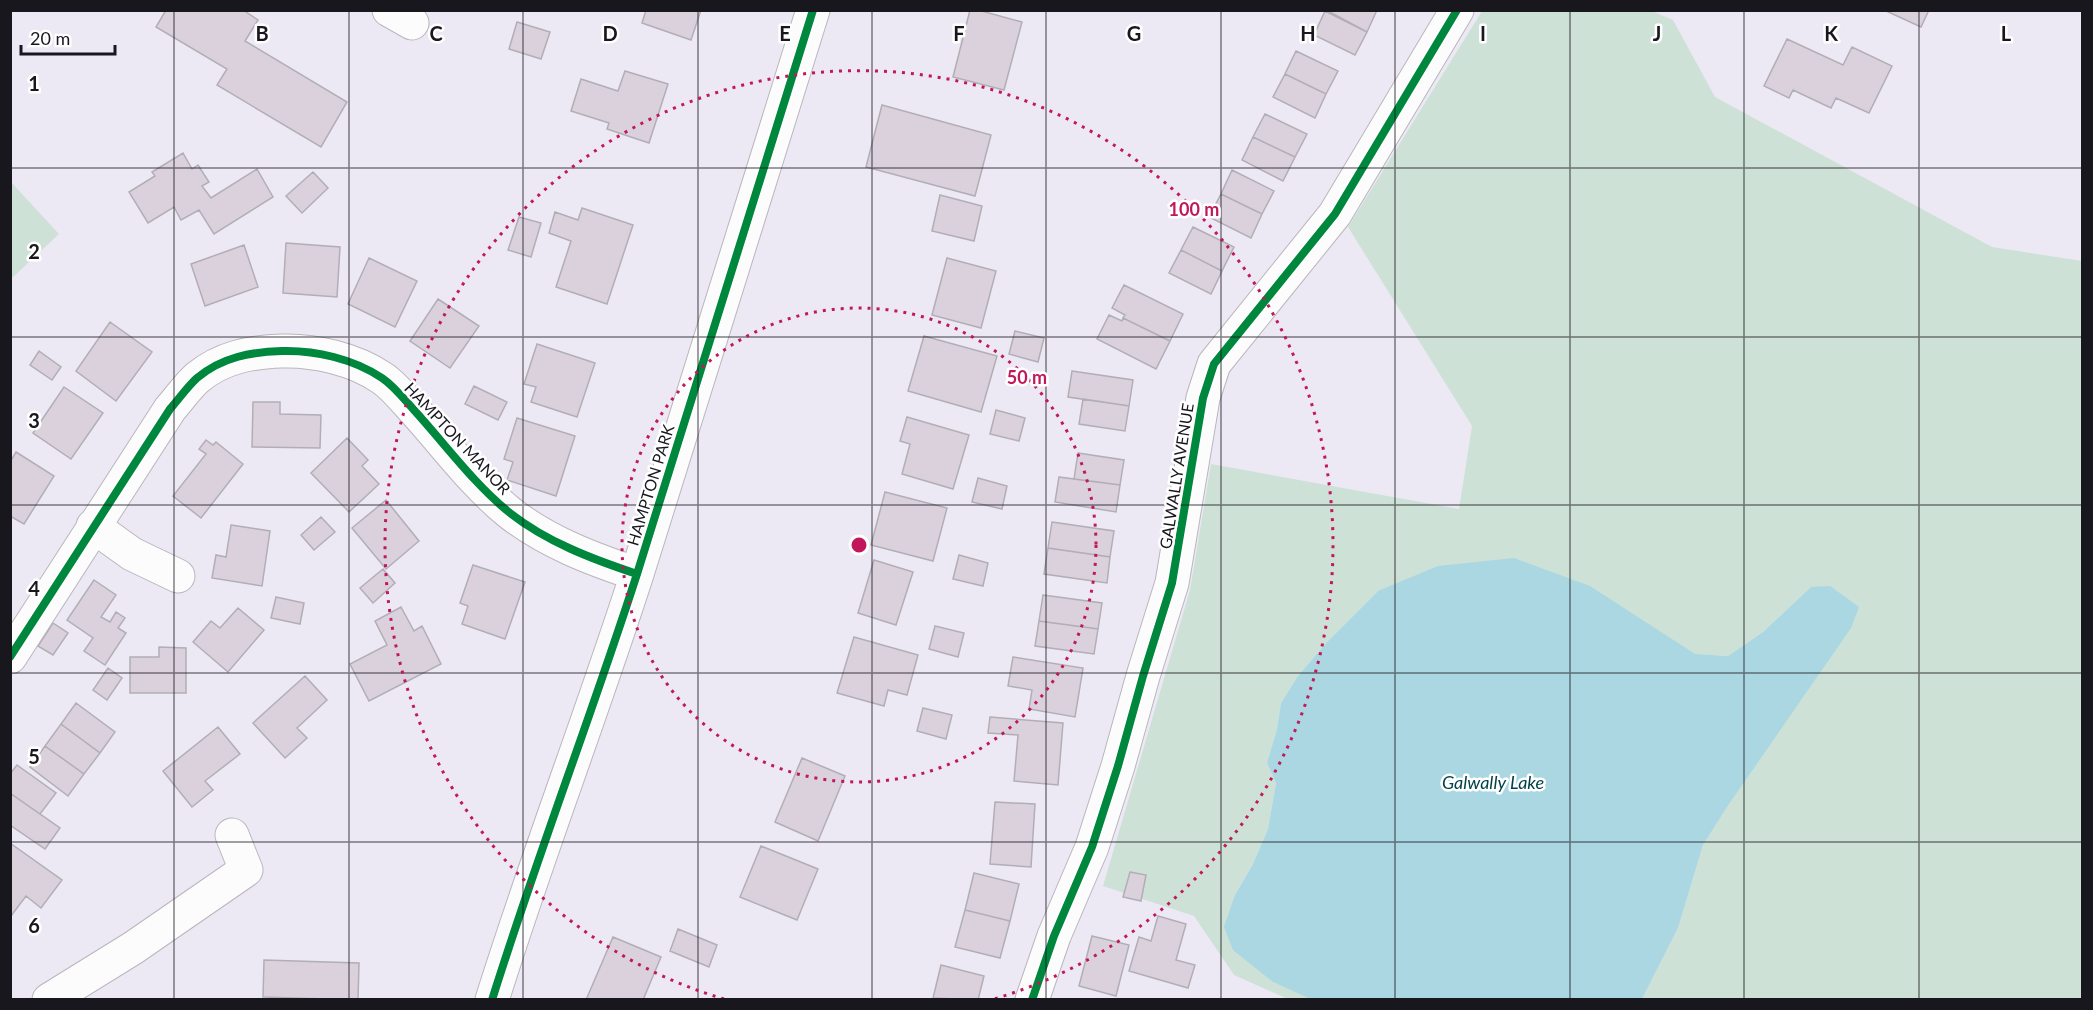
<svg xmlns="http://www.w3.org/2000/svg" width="2093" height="1010" viewBox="0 0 2093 1010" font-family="Lato,sans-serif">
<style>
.green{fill:#cde1d7}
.water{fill:#aad7e2}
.building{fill:#dad1dd;stroke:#b2aeb5;stroke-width:1.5}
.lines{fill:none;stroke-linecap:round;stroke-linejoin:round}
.minor-casing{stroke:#b9b6be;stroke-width:35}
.minor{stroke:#fcfcfd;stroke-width:33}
.cycleway-casing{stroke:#fff;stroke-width:11}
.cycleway{stroke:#00873e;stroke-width:8}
.grid{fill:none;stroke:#19171e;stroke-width:1.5;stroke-opacity:0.55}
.ring{fill:none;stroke:#c2185b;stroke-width:3;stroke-dasharray:3 6}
.labels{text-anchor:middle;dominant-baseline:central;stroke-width:5;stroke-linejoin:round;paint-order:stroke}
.street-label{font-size:16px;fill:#19171e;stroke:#fff}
.water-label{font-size:18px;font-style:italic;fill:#04424a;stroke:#fff}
.grid-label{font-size:20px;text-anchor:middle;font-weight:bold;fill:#19171e;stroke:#fff;stroke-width:5;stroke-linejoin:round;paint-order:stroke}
.centre{fill:#c2185b;stroke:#fff;stroke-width:3}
.ring-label{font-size:18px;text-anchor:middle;font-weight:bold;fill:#c2185b;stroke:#fff;stroke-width:5;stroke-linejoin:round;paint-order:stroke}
</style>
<rect width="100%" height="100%" fill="#ede9f4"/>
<path class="green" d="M1482,11H1652L1673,20L1715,97L1992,247L2082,261V999H1642L1678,928L1703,845L1729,804L1811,587L1763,632L1728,656L1694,654L1666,637L1378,591L1327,642L1298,676L1281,703L1277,729L1267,763L1276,783L1268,829L1253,864L1235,895L1273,982L1313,999H1288L1234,975L1194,916L1103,886L1190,590L1211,464L1459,509L1472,426L1348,227Z
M11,182L59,234L11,279Z"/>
<path class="water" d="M1514,558L1590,586L1695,654L1728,656L1763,632L1811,587L1830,586L1859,607L1851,628L1729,804L1703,845L1678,928L1642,999L1313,1000L1273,982L1233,950L1224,927L1235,895L1253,864L1268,829L1276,783L1267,763L1277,729L1281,703L1298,676L1327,642L1378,591L1438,566Z"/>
<path class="building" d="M166,10H243L258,20L245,41L347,102L321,147L217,85L227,69L156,27Z
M646,10H701L691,40L642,23Z
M970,10H978L1022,22L1004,90L953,77Z
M1326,10H1377L1367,32Z
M1884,10H1929L1921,27Z
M1325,11L1367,32L1355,55L1314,35Z
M517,22L550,32L541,59L509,49Z
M1787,39L1843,65L1852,47L1892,66L1869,113L1836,98L1831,108L1793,90L1789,98L1764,86Z
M1296,51L1338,71L1326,94L1285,74Z
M625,71L668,84L649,143L607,129L609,123L571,111L581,79L618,91Z
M1285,74L1326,94L1315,118L1273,97Z
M882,105L991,135L975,196L866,167Z
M1265,114L1307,134L1295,157L1253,137Z
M1253,137L1295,157L1283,181L1242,160Z
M183,153L192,169L198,165L209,182L202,186L211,198L257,169L273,197L214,234L199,210L181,220L174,207L148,223L129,192L155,176L152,172Z
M1232,170L1274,191L1262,214L1221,194Z
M313,172L328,188L302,213L286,196Z
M1221,194L1262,214L1251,238L1209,217Z
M940,195L982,206L974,241L932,231Z
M582,208L633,225L607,304L556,287L571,241L549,233L555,212L578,220Z
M519,217L541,223L531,257L508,250Z
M1193,227L1234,247L1222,271L1181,250Z
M286,243L340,247L337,297L283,293Z
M244,245L258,287L205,306L191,264Z
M1181,250L1222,271L1211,294L1169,273Z
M369,258L417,281L395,327L348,304Z
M947,258L996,271L981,328L932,315Z
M1124,285L1183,314L1170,341L1123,318L1125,315L1112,308Z
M438,299L479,326L450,368L410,341Z
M1109,315L1122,321L1123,318L1170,341L1156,369L1097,339Z
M110,322L152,352L116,401L76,371Z
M1015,331L1044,338L1038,362L1009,354Z
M924,336L997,356L981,412L908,391Z
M537,344L595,363L577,417L531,402L536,387L524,384Z
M39,351L61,367L52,380L30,365Z
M1072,371L1133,380L1129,406L1068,397Z
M474,386L507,402L498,420L465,404Z
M64,387L103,413L71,459L33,433Z
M1083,399L1129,406L1125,431L1079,424Z
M253,402H280V414L321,415L320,448L252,447Z
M996,410L1025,418L1019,441L990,434Z
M907,417L969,435L953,489L902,474L910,444L900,441Z
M517,418L575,436L556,496L507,480L513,462L504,459Z
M347,438L368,460L362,466L379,484L349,512L311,473Z
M206,440L213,445L216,442L243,464L201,518L173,496L206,454L199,449Z
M16,452L54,476L24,524L10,516V462Z
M1078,453L1124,460L1120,485L1074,479Z
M1059,477L1120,485L1116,512L1055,502Z
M978,478L1007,486L1002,509L972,502Z
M885,492L947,508L933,561L871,545Z
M386,500L419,541L386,569L352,528Z
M321,517L335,532L314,550L301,535Z
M1052,522L1114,531L1110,557L1048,548Z
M231,525L270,531L262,586L212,578L216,555L226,557Z
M1048,548L1110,557L1107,583L1044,574Z
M959,555L988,563L983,586L953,579Z
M874,560L913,572L896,625L858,613Z
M473,565L525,582L505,639L462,624L468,606L460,603Z
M383,569L395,583L373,603L360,588Z
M94,580L116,595L101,617L110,622L116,612L125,618L118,628L126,633L105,665L84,651L93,638L67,620Z
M1043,595L1102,603L1098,629L1039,621Z
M276,597L304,603L300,624L271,618Z
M401,607L414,631L422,626L441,664L369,701L350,664L387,645L375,621Z
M238,608L264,630L228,672L193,642L211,621L220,628Z
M1039,621L1098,629L1094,654L1035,646Z
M53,623L68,633L53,655L38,646Z
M935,626L964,633L958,657L929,649Z
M854,637L918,655L907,695L888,690L884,706L837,693Z
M159,647L186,648V693H130V657H159Z
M1013,657L1083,668L1075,717L1029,709L1032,690L1008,686Z
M108,668L122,678L107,700L93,690Z
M305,676L327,700L297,728L307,738L285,758L253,723Z
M76,703L115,732L100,753L61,724Z
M923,708L952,715L946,739L917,731Z
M990,717L1063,723L1058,785L1014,781L1018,735L988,733Z
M61,724L100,753L84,774L45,746Z
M218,727L240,754L205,781L213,790L192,807L163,771Z
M45,746L84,774L68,796L30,767Z
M802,758L845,776L818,841L775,822Z
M17,765L56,793L40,814L10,793V774Z
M10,793L60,828L45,849L10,825Z
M995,802L1035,804L1031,867L990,864Z
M10,843L62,880L41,908L26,896L11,916Z
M761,846L818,869L797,920L740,897Z
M1130,872L1146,875L1141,901L1123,897Z
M974,873L1019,884L1010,921L965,910Z
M965,910L1010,921L1000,958L955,947Z
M1158,916L1186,924L1176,960L1195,965L1188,988L1129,971L1139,937L1151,941Z
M678,929L717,945L709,967L670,951Z
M1092,936L1129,945L1116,996L1079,986Z
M613,937L661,957L643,1000H586Z
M264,960L359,963L358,1000L263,997Z
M941,965L984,976L978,1000L933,998Z"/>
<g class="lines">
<g class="minor-casing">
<path id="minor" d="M389,10L412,23
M93,526L132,554L178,576
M10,657L170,409C179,399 187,387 197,378C222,357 251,352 282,351C315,350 354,359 382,378C394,386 404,399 414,410C445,444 474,484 510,513C547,542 592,559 637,574
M49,1000L133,948L246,870L232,835
M492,1000C537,856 591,717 637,574C697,387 754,198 813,10
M1032,1000L1054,936L1092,847L1118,766L1143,676L1172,583L1203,398L1214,364L1335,214L1457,10"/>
</g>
<use href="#minor" class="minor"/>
<g class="cycleway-casing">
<path id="cycleway" d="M10,657L170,409C179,399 187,387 197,378C222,357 251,352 282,351C315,350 354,359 382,378C394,386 404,399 414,410C445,444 474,484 510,513C547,542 592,559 637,574
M492,1000C537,856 591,717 637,574C697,387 754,198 813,10
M1032,1000L1054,936L1092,847L1118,766L1143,676L1172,583L1203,398L1214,364L1335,214L1457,10"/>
</g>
<use href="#cycleway" class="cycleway"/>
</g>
<path class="grid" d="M174,10V1000M349,10V1000M523,10V1000M698,10V1000M872,10V1000M1046,10V1000M1221,10V1000M1395,10V1000M1570,10V1000M1744,10V1000M1919,10V1000M10,168H2082M10,337H2082M10,505H2082M10,673H2082M10,842H2082"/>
<g class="ring">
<circle cx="859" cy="545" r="237"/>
<path d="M724 999A474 474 0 1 1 994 999"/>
</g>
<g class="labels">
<g class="street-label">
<text transform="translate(458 438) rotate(47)">HAMPTON MANOR</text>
<text transform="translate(1176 476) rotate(-81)">GALWALLY AVENUE</text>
<text transform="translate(650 485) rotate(-73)">HAMPTON PARK</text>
</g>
<g class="water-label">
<text x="1493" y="782">Galwally Lake</text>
</g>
</g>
<g class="grid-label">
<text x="262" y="41">B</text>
<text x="436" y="41">C</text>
<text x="610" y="41">D</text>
<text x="785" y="41">E</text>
<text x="959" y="41">F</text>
<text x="1134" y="41">G</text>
<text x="1308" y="41">H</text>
<text x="1483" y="41">I</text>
<text x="1657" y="41">J</text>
<text x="1831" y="41">K</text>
<text x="2006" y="41">L</text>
<text x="34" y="91">1</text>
<text x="34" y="259">2</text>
<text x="34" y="428">3</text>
<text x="34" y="596">4</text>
<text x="34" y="764">5</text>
<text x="34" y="933">6</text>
</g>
<circle cx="859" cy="545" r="9" class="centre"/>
<g class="ring-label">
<text x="1194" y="216">100 m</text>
<text x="1027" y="384">50 m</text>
</g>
<rect width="2093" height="1010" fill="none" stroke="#19171e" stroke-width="24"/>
<path d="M21 45v9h94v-9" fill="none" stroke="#19171e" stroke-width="3"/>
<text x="30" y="45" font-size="18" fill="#19171e" stroke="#ffffff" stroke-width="4.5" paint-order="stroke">20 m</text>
</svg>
